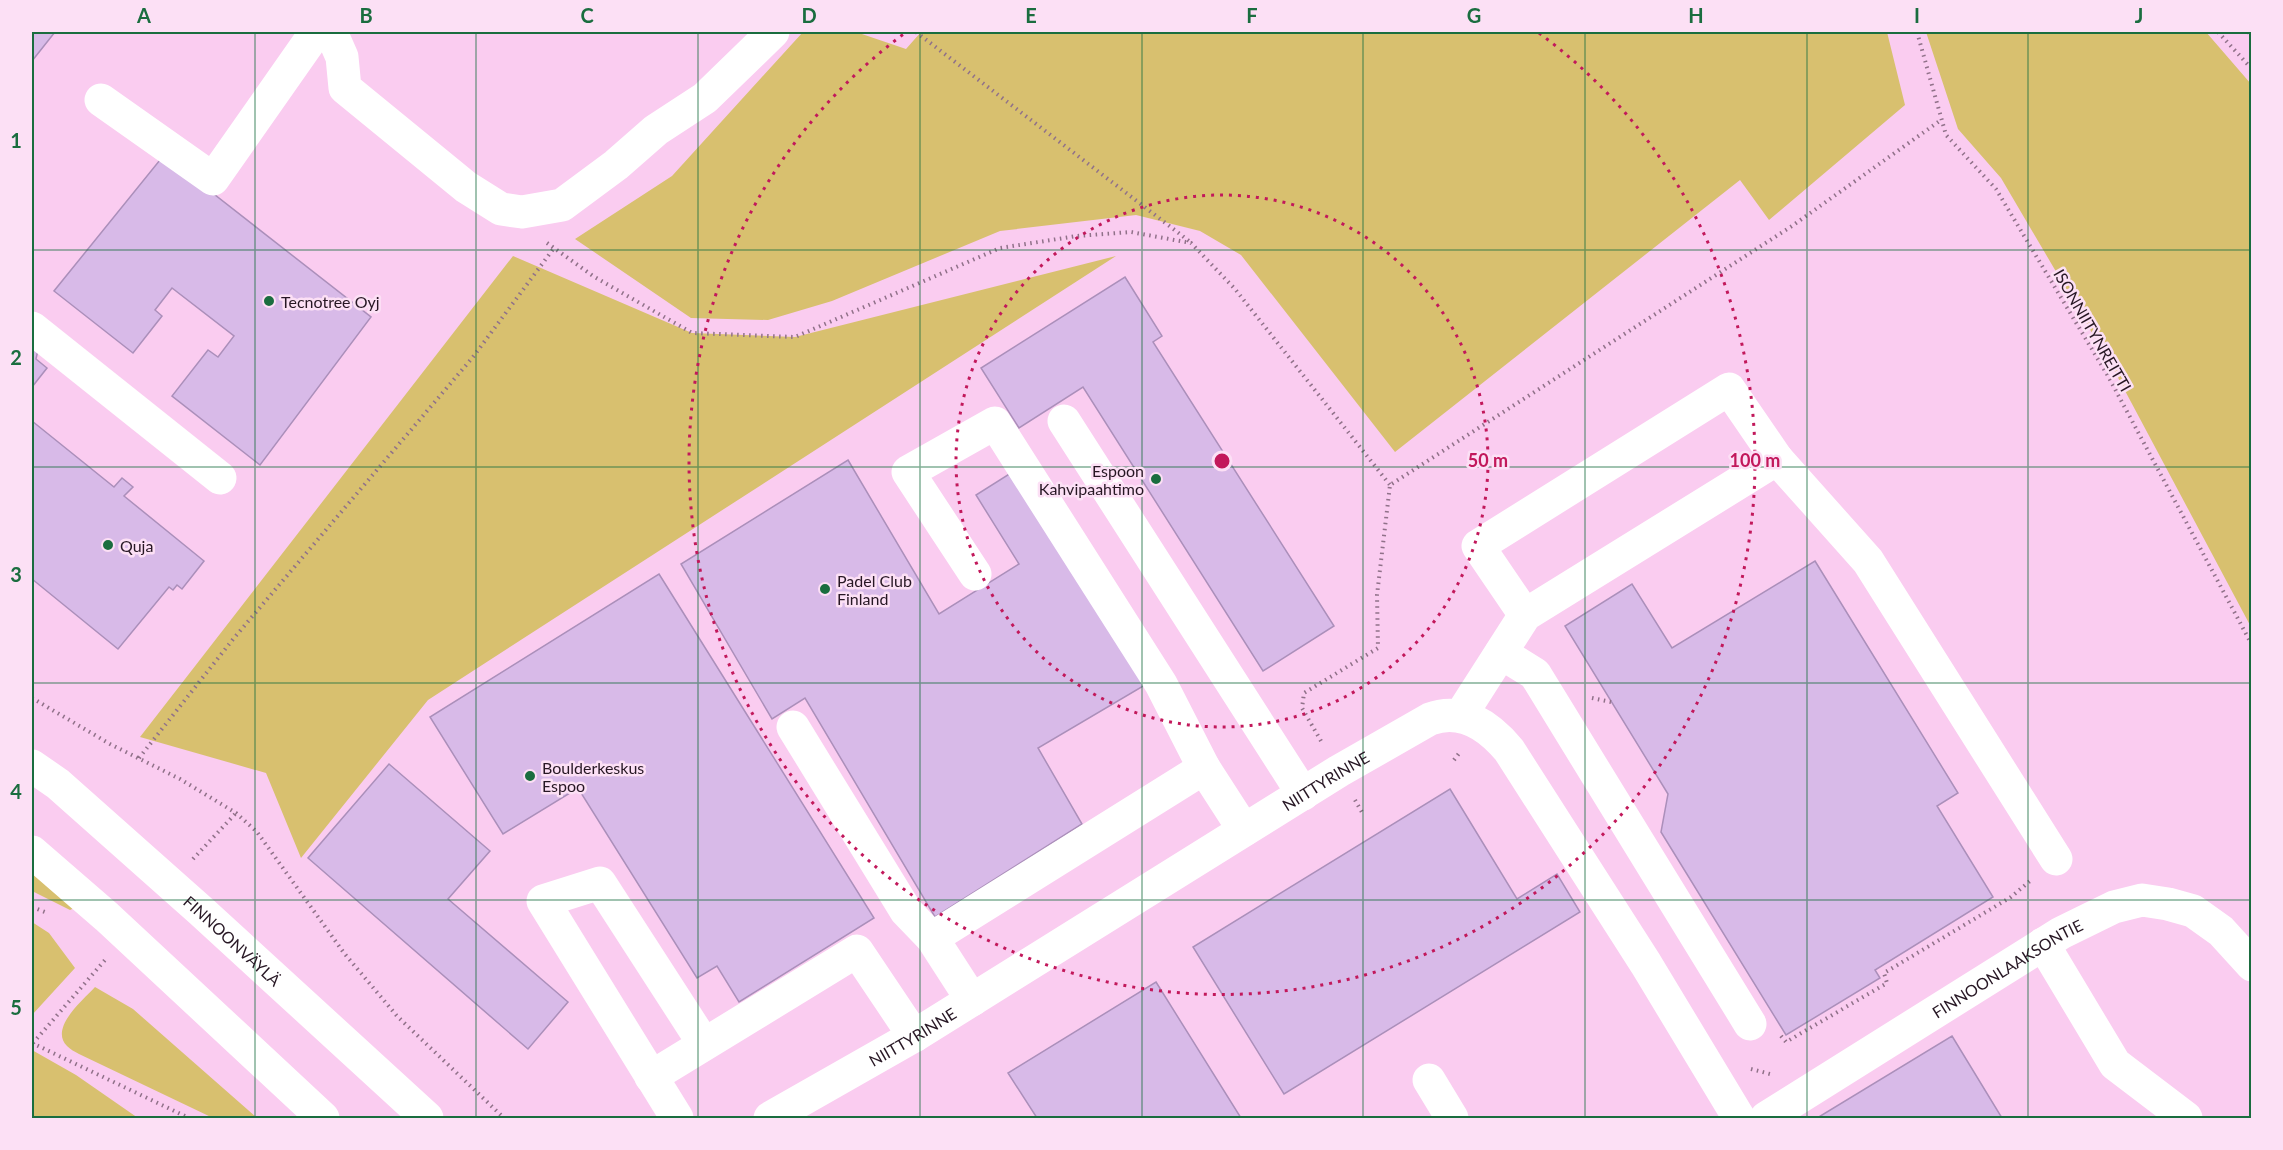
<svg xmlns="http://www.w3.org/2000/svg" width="2283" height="1150" viewBox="0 0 2283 1150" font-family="Lato,sans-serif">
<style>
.green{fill:#d8c06f}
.building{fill:#d8bae8;stroke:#ab8fba;stroke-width:1.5}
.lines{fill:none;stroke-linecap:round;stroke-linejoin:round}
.path{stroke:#907189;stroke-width:4;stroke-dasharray:1.5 4.5;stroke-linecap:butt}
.minor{stroke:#fff;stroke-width:33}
.major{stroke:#fff;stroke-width:33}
.grid{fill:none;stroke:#1a6d3f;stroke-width:1.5;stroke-opacity:0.55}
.ring{fill:none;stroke:#c2185b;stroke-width:3;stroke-dasharray:3 6}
.poi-dot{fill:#1a6d3f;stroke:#fce0f5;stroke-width:2}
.labels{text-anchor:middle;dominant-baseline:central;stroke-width:5;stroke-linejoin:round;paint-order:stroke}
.poi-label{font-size:16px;fill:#271724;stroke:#fce0f5;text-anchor:start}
.street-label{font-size:16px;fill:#271724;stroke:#fce0f5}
.centre{fill:#c2185b;stroke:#fce0f5;stroke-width:3}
.ring-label{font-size:18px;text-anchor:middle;font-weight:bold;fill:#c2185b;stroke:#fce0f5;stroke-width:5;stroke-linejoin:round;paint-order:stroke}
.neatline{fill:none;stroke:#1a6d3f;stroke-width:2}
.grid-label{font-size:20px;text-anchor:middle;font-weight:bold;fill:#1a6d3f}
</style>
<rect width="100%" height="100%" fill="#faccf0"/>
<path class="green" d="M803,32H856L906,49L921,32H1887L1905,105L1769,220L1740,180L1395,452L1241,255L1200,231L1136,215L1000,231L832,301L768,320L691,318L575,239L672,176Z
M1926,32H2206L2251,84V627L2115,372L2001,178L1958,129Z
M513,256L692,333L795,337L1116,256L428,700L301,858L266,773L140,737Z
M32,870L74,908L70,910L32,891Z
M32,922L49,933L75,968L32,1015Z
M95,987L133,1009L257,1118H213L79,1054C75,1052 70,1049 67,1046C49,1028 83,1000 95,987Z
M32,1050L76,1075L138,1118H32Z"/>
<path class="building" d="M32,32H55L32,61Z
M164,155L371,317L260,465L172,396L208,350L218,357L234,336L172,288L155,310L162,316L133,353L54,291Z
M1125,277L1162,336L1153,342L1334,626L1263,671L1083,387L1019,428L981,368Z
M32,348L38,350L36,359L47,368L32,387Z
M32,421L114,487L122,478L133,487L124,496L204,561L182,589L177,585L173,590L169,587L118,649L32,579Z
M848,460L939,614L1019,564L976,495L1014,471L1145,685L1038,748L1082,824L935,917L805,698L772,719L681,564Z
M1815,561L1958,793L1937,806L1993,897L1875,970L1880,978L1786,1035L1661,832L1668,794L1565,626L1632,584L1672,648Z
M659,574L874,918L739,1002L717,966L697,978L578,788L503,834L430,717Z
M389,764L490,851L448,899L568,1002L528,1049L308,858Z
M1450,789L1517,899L1557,874L1580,912L1284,1094L1193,947Z
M1156,982L1241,1118H1037L1008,1073Z
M1952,1036L2002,1118H1817Z"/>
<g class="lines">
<path class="path" d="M916,32L1189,241
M1917,32L1946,135L1996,189L2108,376L2252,645
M2218,32L2252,69
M2248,32L2252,35
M547,243L593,276L692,333L795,337L1000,248L1077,236L1131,232L1191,243L1235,289L1390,485
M32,698L110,744L180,779L236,813L257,832L344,953L397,1016L504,1118
M1592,698L1611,702
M1321,741L1302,708L1304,693L1378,648L1377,595L1390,485L1792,226L1941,120
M139,758L234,638L473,357L554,248
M1454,760L1460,752
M1355,800L1363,814
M193,859L236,813
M32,907L45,912
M1781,1036L1786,1042L1887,983L1884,973L2011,897L2030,881
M32,1043L189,1118
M33,1043L105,960
M1751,1069L1770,1074"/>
<g class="minor">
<path d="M331,32L342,57L345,88L466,187L501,209L522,212L562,205L616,165L656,130L705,98L773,32"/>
<path d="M101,100L213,179L316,32"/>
<path d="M32,328L220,478"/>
<path d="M1064,421L1303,794"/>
<path d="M975,574L908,472L995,423L1161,684L1204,768L1244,830"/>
<path d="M1525,615L1478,546L1729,389L1777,459"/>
<path d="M1501,653L1535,674L1750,1024"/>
<path d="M1461,715L1525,615L1777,459L1868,561L2056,859"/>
<path d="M793,727L906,911L932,938L972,1000"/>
<path d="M932,938L1204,768"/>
<path d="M2043,944L2115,1064L2186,1118"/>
<path d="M651,1077L857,951L914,1036"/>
<path d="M1429,1080L1452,1118"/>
<path d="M677,1118L543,901L600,883L704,1044"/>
<path id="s1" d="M770,1118L914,1036L1339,771L1430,719C1462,707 1489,726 1509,750L1646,964L1739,1118"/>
<path id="s2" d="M1766,1118L2061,933L2114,907L2142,900L2168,904L2193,911L2221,931L2252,965"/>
</g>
<g class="major">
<path id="s3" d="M32,766L58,784L201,911L427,1118"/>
<path d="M32,852L107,917L323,1118"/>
</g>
</g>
<path class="grid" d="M255,32V1118M476,32V1118M698,32V1118M920,32V1118M1142,32V1118M1363,32V1118M1585,32V1118M1807,32V1118M2028,32V1118M32,250H2252M32,467H2252M32,683H2252M32,900H2252"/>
<g class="ring">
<circle cx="1222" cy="461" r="266"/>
<path d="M1539 33A533 533 0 1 1 905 33"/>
</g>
<g class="poi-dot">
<circle cx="269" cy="301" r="6"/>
<circle cx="1156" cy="479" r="6"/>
<circle cx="108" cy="545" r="6"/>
<circle cx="825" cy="589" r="6"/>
<circle cx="530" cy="776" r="6"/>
</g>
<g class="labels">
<g class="poi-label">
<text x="281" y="301">Tecnotree Oyj</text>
<text x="1144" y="470" text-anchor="end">Espoon<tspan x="1144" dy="18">Kahvipaahtimo</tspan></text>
<text x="120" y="545">Quja</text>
<text x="837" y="580">Padel Club<tspan x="837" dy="18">Finland</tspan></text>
<text x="542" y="767">Boulderkeskus<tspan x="542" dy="18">Espoo</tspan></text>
</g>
<g class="street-label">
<text transform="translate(2093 330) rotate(60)">ISONNIITYNREITTI</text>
<text stroke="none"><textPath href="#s1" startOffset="650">NIITTYRINNE</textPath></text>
<text stroke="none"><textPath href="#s3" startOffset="266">FINNOONVÄYLÄ</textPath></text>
<text stroke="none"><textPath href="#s2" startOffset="284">FINNOONLAAKSONTIE</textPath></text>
<text stroke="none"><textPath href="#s1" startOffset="164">NIITTYRINNE</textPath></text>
</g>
</g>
<circle cx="1222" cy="461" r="9" class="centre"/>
<g class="ring-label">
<text x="1488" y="467">50 m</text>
<text x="1755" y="467">100 m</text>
</g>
<rect width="2283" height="1150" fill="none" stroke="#fce0f5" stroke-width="66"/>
<rect x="33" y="33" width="2217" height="1084" class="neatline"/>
<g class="grid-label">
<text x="144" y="23">A</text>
<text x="366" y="23">B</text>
<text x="587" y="23">C</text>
<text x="809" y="23">D</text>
<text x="1031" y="23">E</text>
<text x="1252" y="23">F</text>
<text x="1474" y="23">G</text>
<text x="1696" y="23">H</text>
<text x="1917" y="23">I</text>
<text x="2139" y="23">J</text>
<text x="16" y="148">1</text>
<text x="16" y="365">2</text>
<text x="16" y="582">3</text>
<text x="16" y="799">4</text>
<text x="16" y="1015">5</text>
</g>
</svg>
